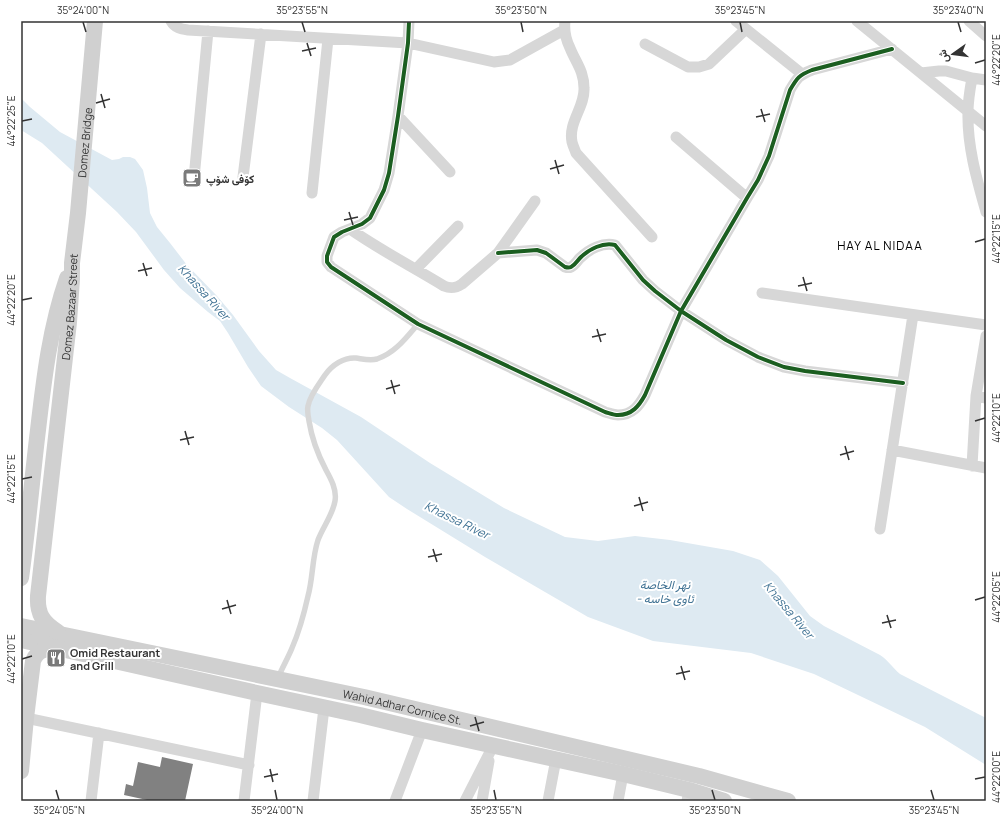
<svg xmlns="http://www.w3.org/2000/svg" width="1007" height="822" viewBox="0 0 1007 822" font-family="Manrope,Vazirmatn,sans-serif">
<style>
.water{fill:#deeaf2}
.building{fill:#818181}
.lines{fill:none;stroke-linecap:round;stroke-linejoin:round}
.lane{stroke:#d7d7d7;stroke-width:5.5}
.street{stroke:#d7d7d7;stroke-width:11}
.secondary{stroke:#d0d0d0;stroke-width:16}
.cycleway-casing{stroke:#fff;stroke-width:6}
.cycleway{stroke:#1b5e20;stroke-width:4}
.ticks{fill:none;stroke:#333;stroke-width:1.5}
.labels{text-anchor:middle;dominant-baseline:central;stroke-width:4;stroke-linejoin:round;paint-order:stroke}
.street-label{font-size:11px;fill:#333;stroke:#fff}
.poi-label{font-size:11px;font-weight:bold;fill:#333;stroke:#fff;text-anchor:start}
.neighbourhood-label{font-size:12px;letter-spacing:1px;fill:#000;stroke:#fff}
.water-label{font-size:12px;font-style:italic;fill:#417394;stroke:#fff}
.neatline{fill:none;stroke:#333;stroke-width:1.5}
.ticks-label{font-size:10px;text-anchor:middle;fill:#333}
</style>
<rect width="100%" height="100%" fill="#fff"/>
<path class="water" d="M21,98L30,107L60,132L112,160L119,159L123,157H130L135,159L138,163L143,170L147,188L150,213L157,227L170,243L187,265L217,296L233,315L259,351L276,370L290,378L361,417L430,463L504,508L565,537L598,541L635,536L670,540L733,551L760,560L778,576L810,616L824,626L880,655C888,660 893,668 900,674L986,718V765L925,727L814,674L751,653L653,641L588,617L485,557L407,509L389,497L337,440L322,428L289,407L261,386L248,367L228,333L220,321L208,312L180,288L164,270L136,232L117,212L42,143L21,130Z"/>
<path class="building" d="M162,757L193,764L185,801H147V800L124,795L126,784L133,786L138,762L160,767Z"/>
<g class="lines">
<path class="lane" d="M278,678C282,668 288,658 292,648C299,632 304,614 308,596C313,578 312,558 318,540C323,527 333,514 335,501C337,490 331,479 326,470C317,453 312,440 309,421C308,416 307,411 308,406C310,395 319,384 325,375C332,365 344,357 356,358C363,359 370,361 377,359C395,353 406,338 418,324"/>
<path class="street" d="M171,21C175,28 181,29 188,30L408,43L494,62L510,60L564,30
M409,21L408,43L398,116L389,173L384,190L370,218L362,224L342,232L334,237L327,256V262L331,267L418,324L605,412C609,413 614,415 618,415C632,415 639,406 645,395L681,311L747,198L758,180L769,156L790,90C797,78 799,75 812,70L892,49
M565,21C564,30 566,40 570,48C576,63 584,71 584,88C585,107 568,122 572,142C573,146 575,150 576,153L652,237
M736,21L802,74
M857,21L986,126
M969,21L986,36
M645,44L688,67H699L709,64L746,29
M921,73L939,71H946L972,78L986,80
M972,78C970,89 968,101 968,112C967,146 977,180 986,212
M398,116L450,172
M676,137L747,198
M243,177L261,34
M194,178L208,31
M312,193L328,39
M350,229C380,250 413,267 444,286C451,289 456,288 462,284L498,253L535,201
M498,253L537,250L546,253L565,267C568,268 569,268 571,267C575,265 577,261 580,258C589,249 603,242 615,245L643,280L655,291L681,311L726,340L758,357L784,367L805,371L903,383
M416,269L458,226
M762,293L986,325
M976,396L986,398
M892,450L986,468
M972,466L976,396L986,336
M880,529L913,315
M26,718L249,765
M91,801L99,733
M244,801L257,693
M313,801L324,708
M395,801L422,730
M465,801L491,750L492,745
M482,801L489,761
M548,801L556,759
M618,801L623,774
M687,801L689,790"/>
<g class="secondary">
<path d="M21,578C28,528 32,479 38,430C44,378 50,327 67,278"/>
<path id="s1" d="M21,626L364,697L699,776L788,801"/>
<path id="s2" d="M58,632C43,623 37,614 38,596L69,322L72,279V263L78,213L95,21"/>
<path d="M21,640L257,693L360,715L422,730L623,774L689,790L724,801"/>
<path d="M21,771L26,718L33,661C38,649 45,649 57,649"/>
</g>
<g class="cycleway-casing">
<path id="cycleway" d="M409,21L408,43L398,116L389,173L384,190L370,218L362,224L342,232L334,237L327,256V262L331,267L418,324L605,412C609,413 614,415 618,415C632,415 639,406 645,395L681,311L747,198L758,180L769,156L790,90C797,78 799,75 812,70L892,49
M498,253L537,250L546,253L565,267C568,268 569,268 571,267C575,265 577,261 580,258C589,249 603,242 615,245L643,280L655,291L681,311L726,340L758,357L784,367L805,371L903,383"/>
</g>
<use href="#cycleway" class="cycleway"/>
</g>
<path class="ticks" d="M83,22L86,32M302,22L305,32M521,22L523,32M740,22L742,32M958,22L961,32M307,43L311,56M302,51L316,48M975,63L985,60M101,94L105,108M96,103L110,99M761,109L765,122M756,117L770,114M22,121L32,119M555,160L559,174M550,169L564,165M349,212L353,225M344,220L358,217M975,242L985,239M143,263L147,276M138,271L152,268M803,277L807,291M798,286L812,283M22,300L32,298M597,329L601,342M592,337L606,334M391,380L395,394M386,389L400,385M975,421L985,418M185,431L189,445M180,440L194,437M845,446L849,460M840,455L854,451M22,479L32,477M639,497L643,511M634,506L648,502M433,549L437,562M428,557L442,554M227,600L231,614M975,600L985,597M222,609L236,605M887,615L891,628M882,623L896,620M22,659L32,656M681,666L685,680M676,674L690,671M475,717L479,731M470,726L484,722M270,769L273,782M264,777L278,774M975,779L985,777M56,790L59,800M275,790L277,800M494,790L496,800M712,790L715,800M931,790L934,800"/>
<defs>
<g id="cafe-square" transform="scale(1)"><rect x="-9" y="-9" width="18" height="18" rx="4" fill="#7a7a7a" stroke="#fff"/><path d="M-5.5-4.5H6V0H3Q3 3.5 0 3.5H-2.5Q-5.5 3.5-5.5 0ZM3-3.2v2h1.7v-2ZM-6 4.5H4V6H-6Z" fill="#fff"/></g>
<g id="restaurant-square" transform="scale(1)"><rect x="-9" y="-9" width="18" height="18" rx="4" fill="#7a7a7a" stroke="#fff"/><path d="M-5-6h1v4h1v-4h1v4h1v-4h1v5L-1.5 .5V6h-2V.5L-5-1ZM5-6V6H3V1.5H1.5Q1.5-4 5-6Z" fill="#fff"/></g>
</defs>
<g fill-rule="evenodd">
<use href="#cafe-square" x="192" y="178"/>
<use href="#restaurant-square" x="56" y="658"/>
</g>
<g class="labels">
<g class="street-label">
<text stroke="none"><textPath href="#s2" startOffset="500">Domez Bridge</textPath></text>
<text stroke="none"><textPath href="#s2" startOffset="335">Domez Bazaar Street</textPath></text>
<text stroke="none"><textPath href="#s1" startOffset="390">Wahid Adhar Cornice St.</textPath></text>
</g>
<g class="poi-label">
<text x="206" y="178">کۆفی شۆپ</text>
<text x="70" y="652">Omid Restaurant<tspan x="70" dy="13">and Grill</tspan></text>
</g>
<g class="neighbourhood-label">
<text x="880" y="245">HAY AL NIDAA</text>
</g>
<g class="water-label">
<text transform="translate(204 292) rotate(48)">Khassa River</text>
<text transform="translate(457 520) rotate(26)">Khassa River</text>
<text x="665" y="584">نهر الخاصة<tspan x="665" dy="14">- ئاوی خاسە</tspan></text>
<text transform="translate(789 610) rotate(50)">Khassa River</text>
</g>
</g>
<rect width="1007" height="822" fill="none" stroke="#ffffff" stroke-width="44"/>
<g transform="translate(953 54) rotate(256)" stroke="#ffffff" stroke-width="3" paint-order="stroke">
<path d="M0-3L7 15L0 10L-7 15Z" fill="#333333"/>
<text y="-6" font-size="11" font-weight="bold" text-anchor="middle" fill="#333333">ش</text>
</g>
<rect x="22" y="22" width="963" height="778" class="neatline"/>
<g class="ticks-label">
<text x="83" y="14">35°24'00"N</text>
<text x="302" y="14">35°23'55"N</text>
<text x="521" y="14">35°23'50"N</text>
<text x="740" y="14">35°23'45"N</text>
<text x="958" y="14">35°23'40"N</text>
<text transform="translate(996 60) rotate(-90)" y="4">44°22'20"E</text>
<text transform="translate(11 121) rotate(-90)" y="4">44°22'25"E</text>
<text transform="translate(996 239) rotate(-90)" y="4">44°22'15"E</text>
<text transform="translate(11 300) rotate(-90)" y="4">44°22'20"E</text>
<text transform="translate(996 418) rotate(-90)" y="4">44°22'10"E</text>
<text transform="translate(11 479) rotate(-90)" y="4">44°22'15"E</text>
<text transform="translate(996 597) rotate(-90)" y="4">44°22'05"E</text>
<text transform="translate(11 659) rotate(-90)" y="4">44°22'10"E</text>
<text transform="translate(996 777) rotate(-90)" y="4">44°22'00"E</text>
<text x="59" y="814">35°24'05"N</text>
<text x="277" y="814">35°24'00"N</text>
<text x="496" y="814">35°23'55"N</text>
<text x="715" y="814">35°23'50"N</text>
<text x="934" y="814">35°23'45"N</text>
</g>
</svg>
